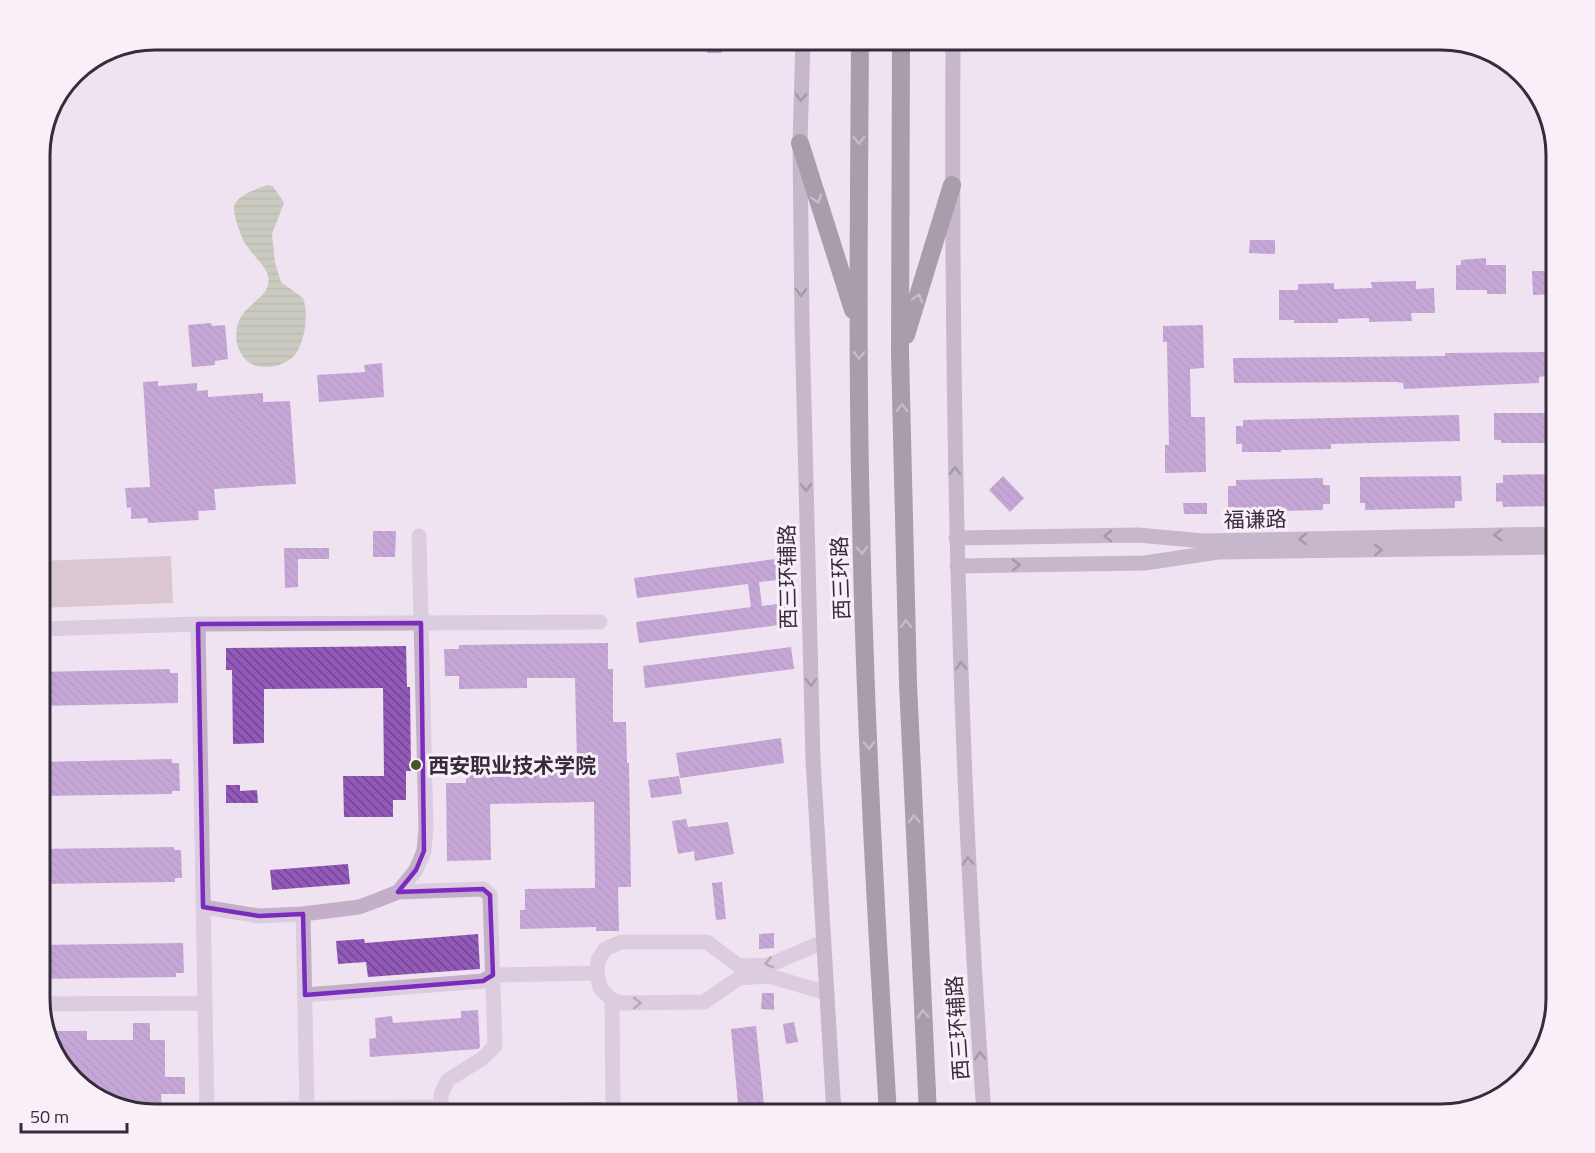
<svg xmlns="http://www.w3.org/2000/svg" width="1595" height="1153" viewBox="0 0 1595 1153" font-family="'Titillium Web','Noto Sans SC',sans-serif">
<style>
.grass{fill:#bfa4ac}
.water{fill:url(#water-rules)}
.building{fill:url(#building-back-hatch)}
.lines{fill:none;stroke-linecap:round;stroke-linejoin:round}
.street{stroke:#c4afc9;stroke-width:15}
.secondary{stroke:#94819c;stroke-width:15}
.highway{stroke:#524558;stroke-width:18}
.oneway{stroke:#4c4152}
.oneway2{stroke:#948998}
.oneway3{stroke:#6e6073}
.marked{fill:none;stroke:#7b2cbf;stroke-width:4.5;stroke-linejoin:round}
.poi-dot{fill:#425626;stroke:#f8eff9;stroke-width:2}
.labels{text-anchor:middle;dominant-baseline:central;stroke-width:6;stroke-linejoin:round;paint-order:stroke}
.street-label{font-size:21px;fill:#342c39;stroke:#f8eff9}
.poi-label{font-size:21px;font-weight:bold;fill:#342c39;stroke:#f8eff9;text-anchor:start}
.rim{fill:none;stroke:#342c39;stroke-width:3}
</style>
<defs>
<pattern id="water-rules" width="6" height="5" patternUnits="userSpaceOnUse" patternTransform="scale(1.5)"><rect width="6" height="5" fill="#9cac84"/><path d="M0 2.5h6" fill="none" stroke="#808c6d"/></pattern>
<pattern id="building-back-hatch" width="6" height="6" patternUnits="userSpaceOnUse" patternTransform="scale(1.5)"><rect width="6" height="6" fill="#9259b9"/><path d="M-1 5l2 2M0 0l6 6M5-1l2 2" fill="none" stroke="#72468f"/></pattern>
</defs>
<rect width="100%" height="100%" fill="#f0e3f1"/>
<path class="grass" d="M171,556L173,603L39,608V561Z"/>
<path class="water" d="M267,185L273,186L284,203L272,234L275,263L281,282L303,298C309,313 305,342 295,355C284,368 256,372 245,359C232,344 234,322 247,309C254,302 266,294 268,285C272,269 254,258 247,246C242,240 233,215 234,207C236,195 257,189 267,185Z"/>
<path class="building" d="M707,39H722V53H707Z
M1250,240H1275V254L1249,253Z
M1486,258V265H1506V294H1487V290H1456V265H1461V260Z
M1532,271H1556V294L1533,295Z
M1416,281V289L1434,288L1435,313H1411L1412,321L1369,322V318L1338,319V323H1294V320H1279V290H1298V284L1334,283V289L1372,288L1371,282Z
M211,323L212,326L225,325L228,359L215,361V365L192,367L188,325Z
M1203,325L1204,368L1190,369L1191,417H1205L1206,472L1165,473V445H1169L1167,342H1163V326Z
M1546,352L1547,376L1539,377V383L1404,389L1403,383L1397,382L1234,383L1233,358L1445,356V353Z
M382,363L384,397L319,402L317,375L365,372L364,365Z
M158,381V386L197,383V391L208,390V397L263,393V402L290,401L296,484L214,489L216,510L198,511L199,520L148,523L147,518L131,519V507L127,508L125,488L150,487L143,382Z
M1494,413H1556V443H1501V440H1494Z
M1459,415L1460,441L1331,444V449L1281,450V452H1242V444H1236V426H1243V420Z
M1556,474V506L1503,507L1502,501L1496,502V483H1503V475Z
M1003,476L1024,498L1010,512L989,490Z
M1461,476L1462,501H1455V508L1365,510V503H1360V477Z
M1323,478V485H1330V504H1323V510L1235,512V507H1228V486H1236V480Z
M1183,503H1207V514H1184Z
M373,531H396L395,557H373Z
M284,548H329V559H298V587L285,588Z
M783,558L785,579L759,582L762,606L785,603L787,624L639,643L636,622L751,607L748,584L637,598L634,578Z
M608,643V669H613V722H626L627,763H629L631,887H618L619,931H596V927L520,929V910H525V889L595,888L594,802L490,804L491,860L447,861L446,783H466V770L482,769V766L577,764L575,678H527V688L459,689V676H445L444,649H459V645Z
M406,646L407,687H410L411,771H406V800H393V817H344L343,776H384L383,688L264,689V743L233,744L232,670H226V648Z
M791,647L794,669L645,688L643,666Z
M170,669V673H178V703L39,706V672Z
M781,738L784,763L680,778L676,753Z
M172,759V763H179L180,791H172V794L39,796V762Z
M679,776L682,794L651,798L648,780Z
M226,785H240V791L257,790L258,803H226Z
M686,819L688,827L728,822L734,854L695,861L694,851L678,854L672,821Z
M174,847V850H181L182,878H175V882L39,884V849Z
M348,864L350,884L272,890L270,870Z
M722,882L726,919L716,920L712,883Z
M774,933V948L759,949V934Z
M478,934L480,969L368,977L366,962L338,964L336,941L364,939L365,943Z
M183,943L184,973H176V977L39,979V945Z
M762,993H774V1010L761,1009Z
M478,1010L480,1047L478,1049L370,1057L369,1039L376,1038L375,1018L392,1016L393,1023L461,1018V1011Z
M794,1022L798,1042L786,1044L783,1024Z
M133,1023H150V1040H165V1077H185V1094H161L162,1114H155L85,1090L51,1050L46,1031H87V1040H133Z
M756,1026L765,1114H739L731,1029Z
M601,1102L602,1114H513V1104Z"/>
<g class="lines">
<path class="street" d="M198,624L207,1114
M39,629L198,624L600,622
M398,892L483,889L490,895L495,1046L483,1058L448,1080L441,1094V1114
M203,907L259,916L303,914L359,907L378,900L398,892L416,870L424,851L426,828L419,536
M303,914L307,1108
M823,942L769,965L739,966L707,942H621L605,949L598,960L597,973L600,988L612,1000L622,1003L704,1002L739,978L769,976L827,993
M305,995L483,981L493,975L597,973
M612,1000L613,1114
M39,1004L205,1003
M207,1109L441,1107"/>
<path class="secondary" d="M803,39L800,143L802,324L813,760L834,1114
M953,39C951,398 958,756 984,1114
M956,538L1138,535L1204,541L1556,534
M957,566L1145,563L1218,552L1556,547"/>
<path class="highway" d="M860,39C859,199 857,360 861,520C865,718 876,916 888,1114
M901,39L900,353L908,683L928,1114
M800,143L853,310
M906,335L952,185"/>
</g>
<defs><path id="oneway-chevron" d="M-2-3.5L2.5 0L-2 3.5" fill="none" stroke-width="1.6" stroke-linecap="round" stroke-linejoin="round" transform="scale(1.5)"/></defs>
<g class="oneway">
<use href="#oneway-chevron" transform="translate(801 97) rotate(92)"/>
<use href="#oneway-chevron" transform="translate(801 292) rotate(89)"/>
<use href="#oneway-chevron" transform="translate(955 471) rotate(-91)"/>
<use href="#oneway-chevron" transform="translate(806 487) rotate(89)"/>
<use href="#oneway-chevron" transform="translate(1498 535) rotate(179)"/>
<use href="#oneway-chevron" transform="translate(1108 536) rotate(179)"/>
<use href="#oneway-chevron" transform="translate(1303 539) rotate(179)"/>
<use href="#oneway-chevron" transform="translate(1378 550) rotate(-1)"/>
<use href="#oneway-chevron" transform="translate(1016 565) rotate(-1)"/>
<use href="#oneway-chevron" transform="translate(961 666) rotate(-92)"/>
<use href="#oneway-chevron" transform="translate(811 682) rotate(89)"/>
<use href="#oneway-chevron" transform="translate(968 861) rotate(-93)"/>
<use href="#oneway-chevron" transform="translate(980 1056) rotate(-94)"/>
</g>
<g class="oneway2">
<use href="#oneway-chevron" transform="translate(859 140) rotate(90)"/>
<use href="#oneway-chevron" transform="translate(817 199) rotate(72)"/>
<use href="#oneway-chevron" transform="translate(918 298) rotate(-73)"/>
<use href="#oneway-chevron" transform="translate(859 355) rotate(89)"/>
<use href="#oneway-chevron" transform="translate(902 408) rotate(-91)"/>
<use href="#oneway-chevron" transform="translate(862 550) rotate(88)"/>
<use href="#oneway-chevron" transform="translate(906 624) rotate(-91)"/>
<use href="#oneway-chevron" transform="translate(869 745) rotate(88)"/>
<use href="#oneway-chevron" transform="translate(914 819) rotate(-93)"/>
<use href="#oneway-chevron" transform="translate(923 1014) rotate(-93)"/>
</g>
<g class="oneway3">
<use href="#oneway-chevron" transform="translate(769 963) rotate(167)"/>
<use href="#oneway-chevron" transform="translate(637 1003) rotate(-1)"/>
</g>
<path d="M0 0H1595V1153H0ZM421,623L424,851L416,870L398,892L483,889L490,895L493,975L483,981L305,995L303,914L259,916L203,907L198,624Z" fill="#f0e3f1" fill-opacity=".55" fill-rule="evenodd"/>
<path class="marked" d="M421,623L424,851L416,870L398,892L483,889L490,895L493,975L483,981L305,995L303,914L259,916L203,907L198,624Z"/>
<circle class="poi-dot" cx="416" cy="765" r="6"/>
<g class="labels">
<g class="street-label">
<text transform="translate(1255 519) rotate(-1)">福谦路</text>
<text transform="translate(787 577) rotate(-91)">西三环辅路</text>
<text transform="translate(840 578) rotate(-92)">西三环路</text>
<text transform="translate(957 1028) rotate(-94)">西三环辅路</text>
</g>
<g class="poi-label">
<text x="428" y="765">西安职业技术学院</text>
</g>
</g>
<path d="M0 0H1595V1153H0ZM155 50H1441A105 105 0 0 1 1546 155V999A105 105 0 0 1 1441 1104H155A105 105 0 0 1 50 999V155A105 105 0 0 1 155 50Z" fill="#f8eff9" fill-rule="evenodd"/>
<path class="rim" d="M155 50H1441A105 105 0 0 1 1546 155V999A105 105 0 0 1 1441 1104H155A105 105 0 0 1 50 999V155A105 105 0 0 1 155 50Z"/>
<path d="M21 1123v9h106v-9" fill="none" stroke="#342c39" stroke-width="3"/>
<text x="30" y="1123" font-size="18" fill="#342c39" stroke="#f8eff9" stroke-width="4.5" paint-order="stroke">50 m</text>
</svg>
